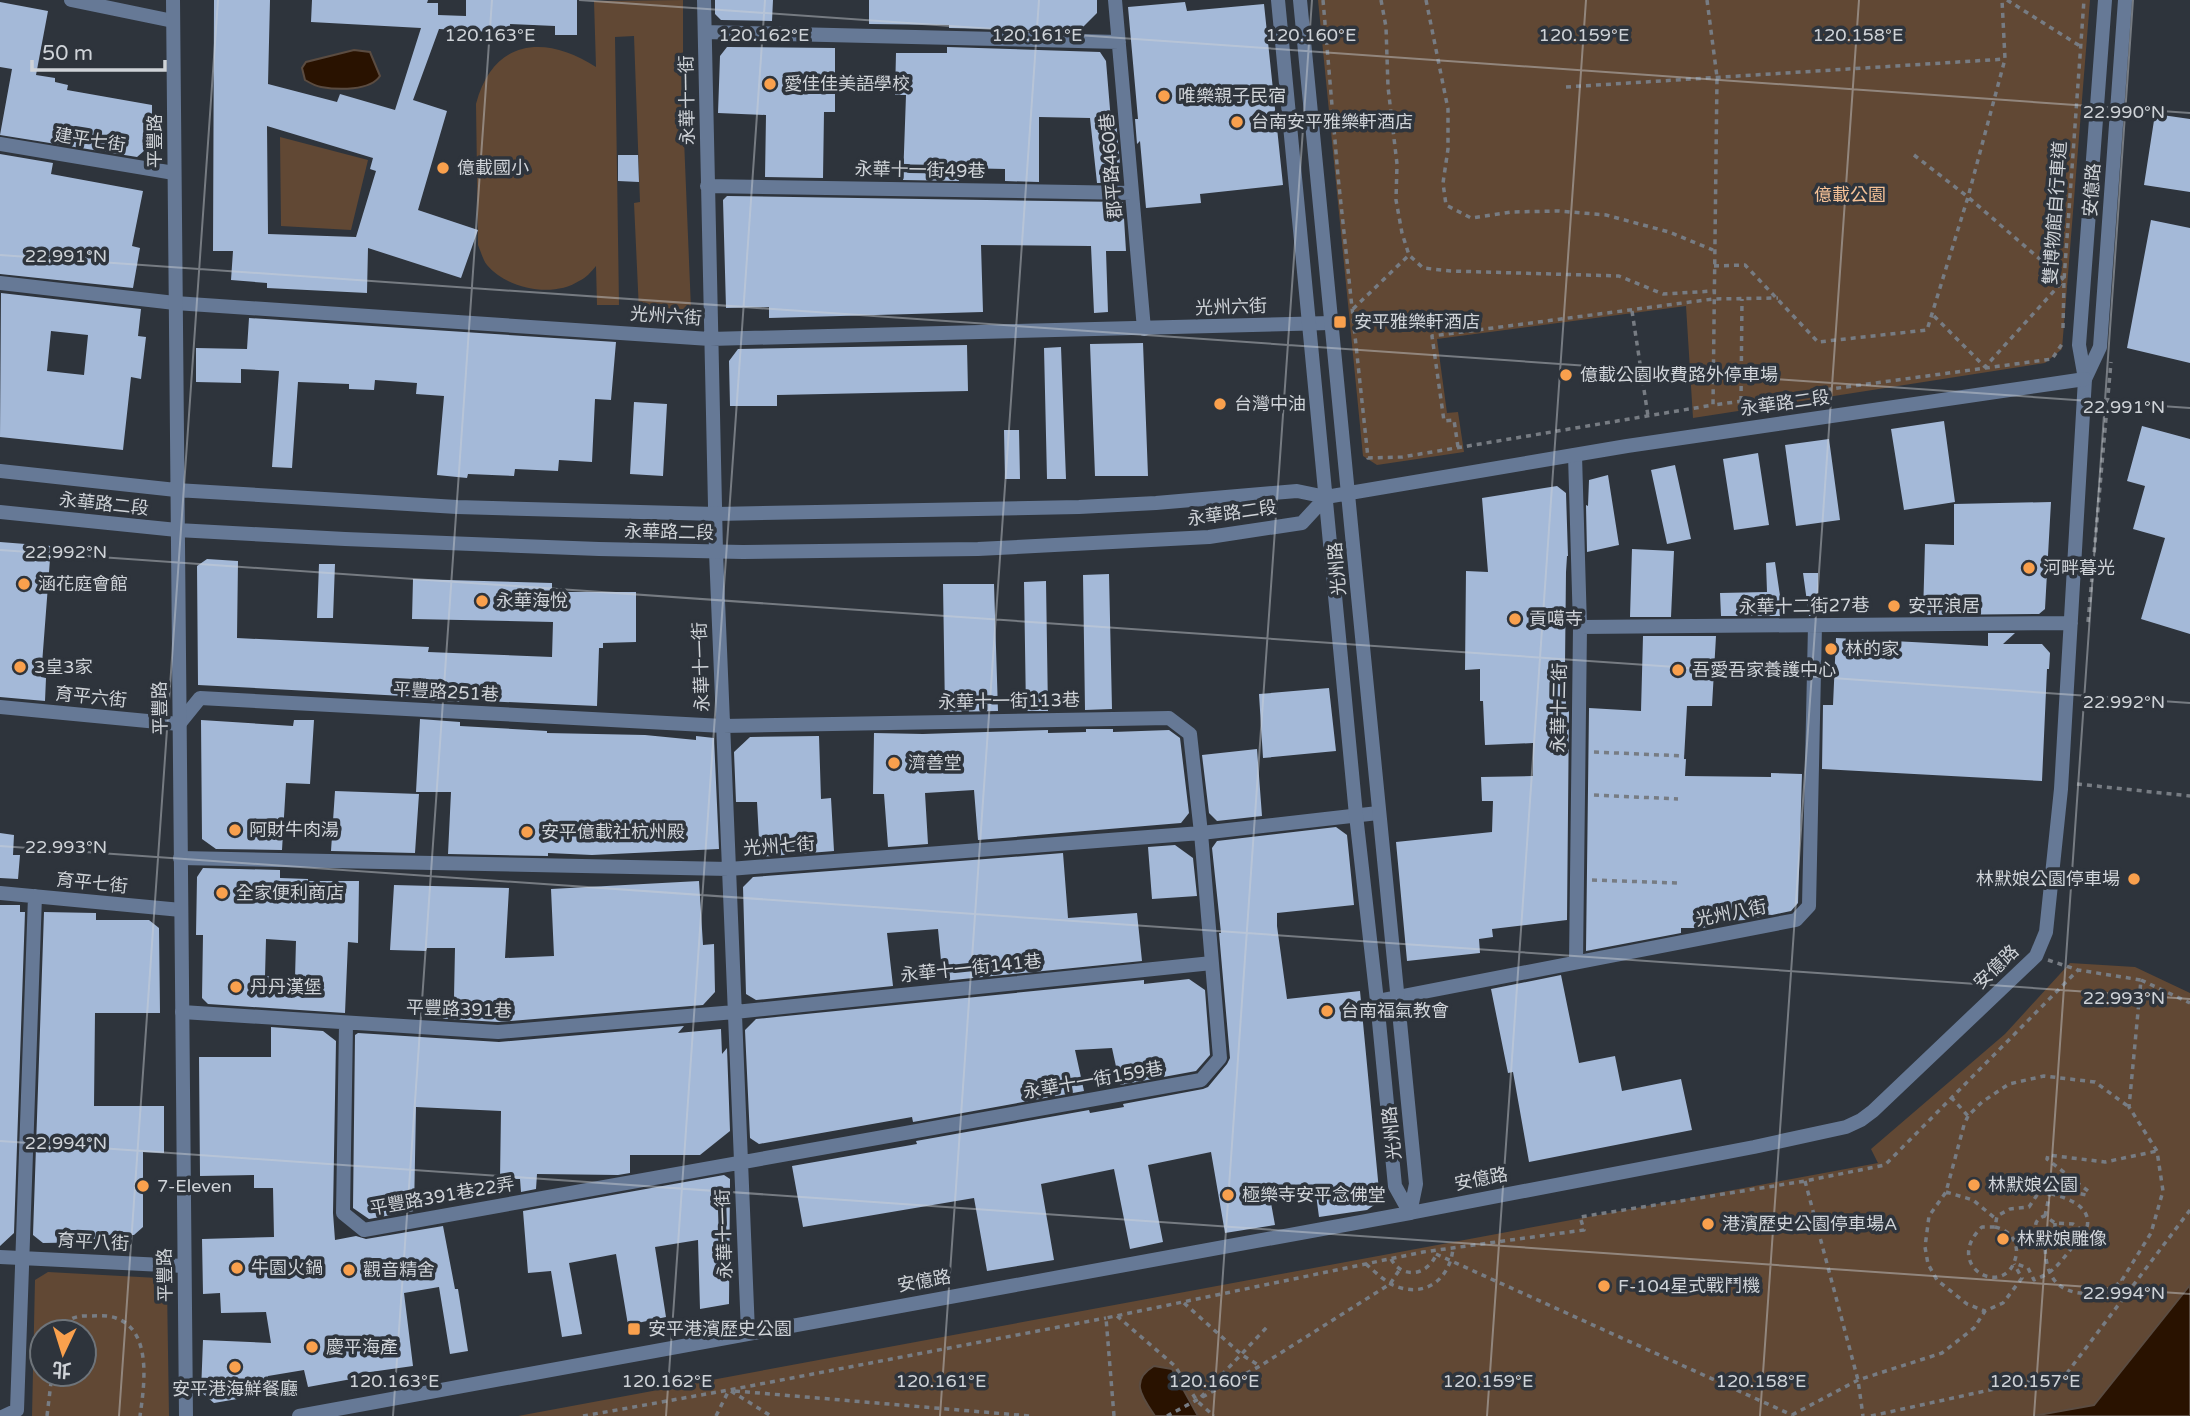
<svg xmlns="http://www.w3.org/2000/svg" width="2190" height="1416" viewBox="0 0 2190 1416" font-family="'Varela Round','Noto Sans TC',sans-serif">
<style>
.green{fill:#614834;fill-rule:evenodd}
.water{fill:#291200;stroke:#5b4c41;stroke-width:2}
.building{fill:#a4b9d8;fill-rule:evenodd}
.lines{fill:none;stroke-linecap:round;stroke-linejoin:round}
.path{stroke:#777c83;stroke-width:3.5;stroke-dasharray:5 5;stroke-linecap:butt}
.minor{stroke:#667996;stroke-width:14}
.tertiary{stroke:#667996;stroke-width:14}
.ticks{fill:none;stroke:#cfd3d8;stroke-width:2;stroke-opacity:0.45}
.poi-dot{fill:#f9a04d;stroke:#2e343c;stroke-width:2.5}
.labels{text-anchor:middle;dominant-baseline:central;stroke-width:7;stroke-linejoin:round;paint-order:stroke}
.poi-label{font-size:18px;fill:#cfd3d8;stroke:#2e343c;text-anchor:start}
.street-label{font-size:18px;fill:#cfd3d8;stroke:#2e343c}
.park-label{font-size:18px;fill:#f4c197;stroke:#2e343c}
.ticks-label{font-size:18px;text-anchor:middle;fill:#cfd3d8;stroke:#2e343c;stroke-width:7;stroke-linejoin:round;paint-order:stroke}
</style>
<rect width="100%" height="100%" fill="#2e343c"/>
<path class="green" d="M683,0V115L691,309L639,311L634,203L640,202L634,36L615,37L619,305H597L596,266C591,272 586,278 579,281C553,298 507,289 487,265C483,260 481,252 478,245L476,104C493,39 545,34 596,67L594,1Z
M1318,0H2090L2062,349L2045,363L1693,418L1686,306L1437,339L1447,413L1458,412L1464,452L1377,465L1363,456Z
M280,137L368,160L351,230L281,226Z
M2070,963L2135,967L2190,993V1285L2094,1405L2033,1416H518L1878,1163L1871,1149L2005,1034Z
M48,1272L158,1278L167,1287L169,1416H32L35,1280ZM42,1332H84V1374H42Z"/>
<path class="water" d="M354,50L370,52L380,76C370,91 338,90 321,87C315,86 310,83 305,80L302,68L306,62Z
M2190,1285V1416H2033L2094,1405Z
M1154,1366L1172,1369L1198,1416H1155C1142,1397 1129,1381 1154,1366Z"/>
<path class="building" d="M214,0H270L268,84L337,102L340,94L395,110L421,28L311,22L312,0H428L427,3H438V15L466,16V0H577V35H555V26L510,24L511,33L439,29L413,100L447,111L418,210L478,230L461,278L368,248L367,293L267,288V283L231,280L233,251H213ZM267,126L373,158L370,169L376,171L356,237L268,234Z
M715,0H773L772,21L721,20L715,14Z
M869,0H1097V13L1079,31L949,28V25L869,24Z
M0,2L48,11L36,75L55,78V82L68,85L67,90L152,105V144L137,157L0,135L12,69L0,67Z
M1185,2L1187,11L1264,4L1283,185L1200,194L1201,203L1146,208L1140,141L1137,144L1135,119H1138L1128,7Z
M727,47L835,48V112H824L823,178L765,177L766,115L718,113L720,56Z
M947,47L1100,52L1106,61L1111,121L1116,120L1120,165L1105,183H1097L1090,118L1039,117V182L1005,181V169L960,168L959,181L903,180L906,95H895L896,53H947Z
M2155,114L2190,119V192L2144,185Z
M0,154L53,163L51,174L143,191L132,246L140,248L133,288L0,274Z
M618,155H638L639,182L618,181Z
M727,196L1123,202L1126,251H1106L1108,312L1094,313L1091,246L981,245L983,312L769,318V307L726,308L723,200Z
M2151,220L2190,228V363L2127,348Z
M1,293L141,309L138,336L146,337L141,379L131,377L123,450L0,437ZM51,331L88,335L84,375L47,371Z
M249,318L616,342L611,400L595,399L592,462L559,460L558,471L515,469L514,476L468,474L467,478L437,475L444,396L416,394L417,383L375,380L374,390L349,389V384L298,382L292,468L272,467L279,371L241,369V383L196,382V348L247,349Z
M1143,343L1148,476H1095L1090,344Z
M967,345L968,391L777,395V406H730L729,361L738,349Z
M1061,347L1066,479H1047L1044,348Z
M634,402L667,404L663,476L630,474Z
M1944,421L1955,502L1904,510L1891,429Z
M2142,426L2190,439V634L2141,619L2165,538L2133,529L2145,486L2127,481Z
M1004,430H1019L1020,479H1005Z
M1829,439L1840,520L1796,526L1785,445Z
M1758,453L1769,525L1734,530L1723,459Z
M1675,465L1691,539L1667,544L1651,470Z
M1608,475L1619,545L1587,552L1586,505L1588,506L1589,480Z
M1557,486L1566,493L1568,556H1567L1566,572L1565,664L1566,707H1569L1567,920L1492,929L1493,937L1479,939L1480,953L1407,961L1396,842L1492,832L1493,801H1482L1481,777L1533,776V743L1485,745L1483,701H1480V669L1465,670L1466,571L1488,572L1482,498Z
M2051,502L2045,609L2039,614L1923,615L1925,544L1954,545V504Z
M0,542L51,546L41,677L46,678L45,701L0,697Z
M1632,549L1674,551L1671,617H1630Z
M207,559L238,561L237,638L429,647L428,652L552,657L553,622L412,619L413,579L552,583V592H636V642L603,643V648H599L597,706L462,700L461,702L422,700V697L198,685L197,566Z
M1775,562L1783,616H1721L1720,593L1767,592L1766,563Z
M319,564H335L333,618H317Z
M1803,573H1818V615L1809,616Z
M1109,574L1112,709L1085,710L1083,575Z
M1046,581L1048,711H1026L1024,582Z
M943,584H994L998,711L945,712Z
M1988,633H2015L2003,644H2042L2050,653L2049,669H2047L2042,781L1822,769L1823,705H1833L1836,638L1988,646Z
M1643,636H1716L1712,706H1687L1684,759H1686L1685,776L1771,777V773L1802,774L1798,903L1791,911L1772,915L1760,914V917L1744,920L1719,922V925L1702,928H1681V933L1586,951L1589,708L1641,711Z
M1329,688L1336,751L1263,758L1259,694Z
M420,719L460,722V726L547,731V733L645,735L696,740V736L714,738L719,849L592,855L548,853V856L448,854L451,792H416Z
M201,720L293,726L294,720H314L310,784L286,783L282,850L216,849L202,839Z
M1086,729H1113V732L1169,730L1180,738L1189,813L1181,823L978,840L974,790L925,793L928,844L888,847L884,794H873L874,733L923,734L1048,730V733L1086,732Z
M819,736L821,799L831,798L834,851L760,857L757,802H736L734,752L750,737Z
M1257,749L1262,816L1217,821L1209,813L1202,755Z
M335,791L419,794L415,853L331,851Z
M1336,827L1347,835L1354,905L1277,913V926L1287,999L1360,991L1380,1201L1367,1210L1319,1217L1315,1187L1269,1192L1275,1225L1225,1233L1211,1152L1148,1165L1163,1242L1130,1249L1114,1169L1041,1184L1054,1260L987,1271L974,1198L803,1227L792,1166L917,1144L916,1141L1089,1110L1090,1113L1124,1107L1123,1104L1203,1089L1208,1087L1227,1064L1230,1058L1219,933H1221L1212,848L1217,841Z
M0,833L14,835L13,855H20L18,879L0,878Z
M1175,845L1193,858L1197,896L1152,899L1148,847Z
M1063,853L1068,918L1137,913L1142,961L943,981L938,929L887,933L893,986L756,1000L746,994L743,887L753,877Z
M203,868L280,870V878L308,879V881H359L358,943L348,942L345,1013L208,1004L202,998L203,935H196L197,877ZM266,939L296,941L295,978L265,976Z
M699,881L703,945L714,944L715,992L703,1005L498,1022L432,1018L434,998L454,997L455,948H427L426,951L390,950L394,885L509,888L505,958L554,956L551,889Z
M0,905H20V912H25L14,1233L0,1246Z
M44,912L96,913V920H149L159,928L160,1013H95L94,1106H164V1153L143,1152V1227L134,1235H100L101,1242L43,1243L33,1235Z
M1561,975L1579,1063L1615,1056L1622,1091L1681,1079L1692,1130L1529,1162L1513,1072L1508,1073L1491,989Z
M1189,979L1205,990L1210,1055L1196,1071L1120,1085L1112,1048L1075,1050L1084,1091L913,1122L912,1117L759,1144L750,1138L745,1030L756,1019L1144,980V984Z
M684,1026L678,1033L721,1029L722,1054L727,1048L730,1131L700,1155H630V1173L618,1175L537,1174L536,1189L521,1192L520,1179H500L501,1111L416,1107L414,1211L369,1219L353,1208L355,1035L358,1033L499,1042Z
M271,1027L323,1031L336,1041L333,1213L335,1240L356,1236L366,1239L443,1226L455,1289H458L468,1351L450,1354L439,1287L404,1293L413,1366L356,1374L357,1378L308,1387L304,1370L268,1376L267,1394L214,1403L201,1392L203,1340L271,1343L266,1312L221,1313L220,1293L203,1294L202,1239L274,1237L273,1188H254V1175L200,1176L199,1057H271Z
M724,1175L730,1179L729,1304L700,1309L698,1240L655,1247L666,1317L628,1325L616,1254L569,1263L582,1334L562,1337L551,1271L528,1273L523,1211Z"/>
<g class="lines">
<path class="path" d="M1323,0L1338,176L1368,458L1402,457L1713,405
M1381,0L1386,27L1388,87L1397,164L1396,200L1402,233L1409,255L1423,268L1451,271L1619,276L1663,294L1713,291
M1426,0L1448,109V149L1443,183L1446,205L1471,218L1511,212L1559,211L1606,215L1669,232L1713,250
M1707,0L1717,77L1713,405L2052,359L2062,344
M2007,0L2080,46
M1566,87L2005,59
M1914,155L1968,197L2064,280L1985,367L1932,314
M1714,266L1745,265L1818,342L1927,330L1968,197L2005,59L2002,0
M1353,309L1409,255
M1632,311L1648,416
M2063,328L2064,280L2084,0
M1741,401L1742,299
M1458,447L1454,420L1444,421L1432,336L1713,299L1778,298
M2088,622L2111,362
M1594,752L1684,756
M2077,784L2190,796
M1594,795L1678,799
M1592,880L1677,883
M2048,960L2078,970L2141,980L2129,1107L2157,1151L2163,1191L2151,1233L2122,1280L2128,1292
M2141,980L2190,1003
M1951,1097L1968,1116L1982,1102L2009,1084L2044,1076L2095,1082L2129,1107
M1968,1116L1964,1125L1946,1192L1929,1216L1925,1247L1928,1264L1937,1280L1967,1304L1985,1311
M1805,1181L1858,1380L1863,1416
M1946,1192L1973,1200L1996,1219
M2045,1216L2051,1187L2086,1195L2088,1191L2047,1159L2048,1155L2105,1162L2157,1151
M1995,1227C2004,1229 2012,1234 2015,1243C2018,1251 2016,1258 2013,1265C1997,1296 1944,1263 1982,1227H1995L1997,1216L2010,1209L2029,1207L2039,1192C2057,1194 2093,1203 2087,1227C2085,1235 2076,1243 2071,1249C2057,1266 2054,1272 2034,1280L2028,1268L2014,1263
M2035,1232L2041,1239H2046L2055,1230V1223
M2045,1239C2044,1287 2064,1297 2108,1293L2122,1280
M2014,1241L2035,1232C2035,1224 2036,1218 2045,1216L2055,1223L2073,1224L2085,1232
M1436,1254L1792,1415
M1391,1259C1402,1279 1427,1276 1436,1255
M1366,1264C1374,1271 1383,1280 1393,1285C1424,1299 1450,1280 1453,1248
M1184,1303L1242,1355L1260,1366
M1117,1316L1175,1366L1197,1401L1214,1416
M58,1332C65,1320 75,1315 89,1316C98,1316 108,1315 116,1318C153,1331 144,1387 140,1416
M731,1391L771,1416
M735,1391L1030,1416
M1201,1397L1267,1327
M1792,1415L1858,1380L1942,1353L1974,1328L1985,1311L2003,1303L2022,1278L2014,1264
M47,1416L52,1374
M583,1416L729,1390L1106,1318
M716,1416L728,1392
M1114,1416L1106,1318L1423,1252L1584,1230L1580,1217L1805,1181L1885,1165L2078,970
M1167,1416L1260,1366L1390,1284L1400,1269
M1871,1416L2067,1373L2190,1210"/>
<path class="minor" d="M71,0L173,21
M704,0L716,552L748,1332
M1115,0L1144,329
M705,32L1119,42
M0,144L174,173
M707,186L1132,193
M0,283L175,303L710,339L1331,323
M2085,379L2100,347L2125,0
M1575,455L1580,627L1576,962
M1580,627L2071,623
M0,707L179,724L200,698L723,726L1169,718L1190,734L1201,833L1220,1058L1201,1080L364,1230L343,1213L346,1024
M180,858L729,869L1201,833L1378,813
M0,893L181,910
M1377,1001L1796,920L1809,906L1815,625
M182,1012L498,1032L735,1012L1212,963
M1410,1213L1754,1147L1846,1127L1861,1120L1873,1111L2036,956L2046,932L2061,789L2085,379L2079,345L2105,0
M0,1257L184,1266
M4,1416L17,1410L35,896"/>
<path class="tertiary" d="M173,0L186,1416
M1278,0L1356,815L1377,1001L1395,1186L1410,1213
M1300,0C1337,395 1378,789 1416,1184L1410,1213
M0,471L176,490L457,507L716,514L1079,507L1156,503L1297,491L1326,497L1627,446L2085,379
M0,512L177,530L345,539L599,549L743,552L978,549L1209,537L1302,523L1326,497
M299,1416L1410,1213"/>
</g>
<path class="ticks" d="M579,0L2190,113M0,255L2190,408M0,550L2190,703M0,846L2190,999M0,1141L2190,1294M119,1416L218,0M393,1416L492,0M666,1416L765,0M940,1416L1039,0M1213,1416L1312,0M1487,1416L1586,0M1760,1416L1859,0M2034,1416L2133,0"/>
<g class="poi-dot">
<circle cx="770" cy="84" r="7"/>
<circle cx="1164" cy="96" r="7"/>
<circle cx="1237" cy="122" r="7"/>
<circle cx="443" cy="168" r="7"/>
<rect x="1333" y="315" width="14" height="14" rx="3.5"/>
<circle cx="1566" cy="375" r="7"/>
<circle cx="1220" cy="404" r="7"/>
<circle cx="2029" cy="568" r="7"/>
<circle cx="24" cy="584" r="7"/>
<circle cx="482" cy="601" r="7"/>
<circle cx="1894" cy="606" r="7"/>
<circle cx="1515" cy="619" r="7"/>
<circle cx="1831" cy="649" r="7"/>
<circle cx="20" cy="667" r="7"/>
<circle cx="1678" cy="670" r="7"/>
<circle cx="894" cy="763" r="7"/>
<circle cx="235" cy="830" r="7"/>
<circle cx="527" cy="832" r="7"/>
<circle cx="2134" cy="879" r="7"/>
<circle cx="222" cy="893" r="7"/>
<circle cx="236" cy="987" r="7"/>
<circle cx="1327" cy="1011" r="7"/>
<circle cx="1974" cy="1185" r="7"/>
<circle cx="143" cy="1186" r="7"/>
<circle cx="1228" cy="1195" r="7"/>
<circle cx="1708" cy="1224" r="7"/>
<circle cx="2003" cy="1239" r="7"/>
<circle cx="237" cy="1268" r="7"/>
<circle cx="349" cy="1270" r="7"/>
<circle cx="1604" cy="1286" r="7"/>
<rect x="627" y="1322" width="14" height="14" rx="3.5"/>
<circle cx="312" cy="1347" r="7"/>
<circle cx="235" cy="1367" r="7"/>
</g>
<g class="labels">
<g class="poi-label">
<text x="784" y="84">愛佳佳美語學校</text>
<text x="1178" y="96">唯樂親子民宿</text>
<text x="1251" y="122">台南安平雅樂軒酒店</text>
<text x="457" y="168">億載國小</text>
<text x="1354" y="322">安平雅樂軒酒店</text>
<text x="1580" y="375">億載公園收費路外停車場</text>
<text x="1234" y="404">台灣中油</text>
<text x="2043" y="568">河畔暮光</text>
<text x="38" y="584">涵花庭會館</text>
<text x="496" y="601">永華海悅</text>
<text x="1908" y="606">安平浪居</text>
<text x="1529" y="619">貢噶寺</text>
<text x="1845" y="649">林的家</text>
<text x="34" y="667">3皇3家</text>
<text x="1692" y="670">吾愛吾家養護中心</text>
<text x="908" y="763">濟善堂</text>
<text x="249" y="830">阿財牛肉湯</text>
<text x="541" y="832">安平億載社杭州殿</text>
<text x="2120" y="879" text-anchor="end">林默娘公園停車場</text>
<text x="236" y="893">全家便利商店</text>
<text x="250" y="987">丹丹漢堡</text>
<text x="1341" y="1011">台南福氣教會</text>
<text x="1988" y="1185">林默娘公園</text>
<text x="157" y="1186">7-Eleven</text>
<text x="1242" y="1195">極樂寺安平念佛堂</text>
<text x="1722" y="1224">港濱歷史公園停車場A</text>
<text x="2017" y="1239">林默娘雕像</text>
<text x="251" y="1268">牛園火鍋</text>
<text x="363" y="1270">觀音精舍</text>
<text x="1618" y="1286">F-104星式戰鬥機</text>
<text x="648" y="1329">安平港濱歷史公園</text>
<text x="326" y="1347">慶平海產</text>
<text x="235" y="1389" text-anchor="middle">安平港海鮮餐廳</text>
</g>
<g class="street-label">
<text transform="translate(687 100) rotate(-91)">永華十一街</text>
<text transform="translate(90 140) rotate(9)">建平七街</text>
<text transform="translate(155 141) rotate(-90)">平豐路</text>
<text transform="translate(1111 166) rotate(-95)">郡平路460巷</text>
<text transform="translate(920 170) rotate(1)">永華十一街49巷</text>
<text transform="translate(2092 190) rotate(-86)">安億路</text>
<text transform="translate(2055 213) rotate(-86)">雙博物館自行車道</text>
<text transform="translate(1231 307) rotate(-2)">光州六街</text>
<text transform="translate(666 316) rotate(4)">光州六街</text>
<text transform="translate(1785 403) rotate(-8)">永華路二段</text>
<text transform="translate(104 504) rotate(6)">永華路二段</text>
<text transform="translate(1232 513) rotate(-8)">永華路二段</text>
<text transform="translate(669 532) rotate(1)">永華路二段</text>
<text transform="translate(1337 569) rotate(-95)">光州路</text>
<text transform="translate(1804 606) rotate(-1)">永華十二街27巷</text>
<text transform="translate(701 667) rotate(-92)">永華十一街</text>
<text transform="translate(446 692) rotate(3)">平豐路251巷</text>
<text transform="translate(91 697) rotate(6)">育平六街</text>
<text transform="translate(1009 701) rotate(-1)">永華十一街113巷</text>
<text transform="translate(160 708) rotate(-91)">平豐路</text>
<text transform="translate(1559 708) rotate(-89)">永華十二街</text>
<text transform="translate(779 846) rotate(-4)">光州七街</text>
<text transform="translate(92 883) rotate(6)">育平七街</text>
<text transform="translate(1731 913) rotate(-11)">光州八街</text>
<text transform="translate(1996 967) rotate(-44)">安億路</text>
<text transform="translate(971 968) rotate(-6)">永華十一街141巷</text>
<text transform="translate(459 1009) rotate(2)">平豐路391巷</text>
<text transform="translate(1093 1080) rotate(-10)">永華十一街159巷</text>
<text transform="translate(1392 1133) rotate(-96)">光州路</text>
<text transform="translate(1481 1179) rotate(-11)">安億路</text>
<text transform="translate(442 1196) rotate(-10)">平豐路391巷22弄</text>
<text transform="translate(724 1234) rotate(-92)">永華十一街</text>
<text transform="translate(93 1242) rotate(3)">育平八街</text>
<text transform="translate(165 1275) rotate(-91)">平豐路</text>
<text transform="translate(924 1281) rotate(-10)">安億路</text>
</g>
<g class="park-label">
<text x="1850" y="195">億載公園</text>
</g>
</g>
<g class="ticks-label">
<text x="490" y="41">120.163°E</text>
<text x="764" y="41">120.162°E</text>
<text x="1311" y="41">120.160°E</text>
<text x="1584" y="41">120.159°E</text>
<text x="1858" y="41">120.158°E</text>
<text x="1037" y="41">120.161°E</text>
<text x="2124" y="118">22.990°N</text>
<text x="66" y="262">22.991°N</text>
<text x="2124" y="413">22.991°N</text>
<text x="66" y="558">22.992°N</text>
<text x="2124" y="708">22.992°N</text>
<text x="66" y="853">22.993°N</text>
<text x="2124" y="1004">22.993°N</text>
<text x="66" y="1149">22.994°N</text>
<text x="2124" y="1299">22.994°N</text>
<text x="394" y="1387">120.163°E</text>
<text x="667" y="1387">120.162°E</text>
<text x="941" y="1387">120.161°E</text>
<text x="1214" y="1387">120.160°E</text>
<text x="1488" y="1387">120.159°E</text>
<text x="1761" y="1387">120.158°E</text>
<text x="2035" y="1387">120.157°E</text>
</g>
<g transform="translate(63 1353) rotate(184)"><circle r="33" fill="#2e343c" stroke="#6e747a" stroke-width="2"/>
<path d="M0-5L12 26L0 18L-12 26Z" fill="#f9a04d"/>
<text y="-10" font-size="19" font-weight="bold" text-anchor="middle" fill="#cfd3d8">北</text>
</g>
<path d="M32 60v10h133v-10" fill="none" stroke="#cfd3d8" stroke-width="3.5"/>
<text x="42" y="60" font-size="21" fill="#cfd3d8" stroke="#2e343c" stroke-width="5" paint-order="stroke">50 m</text>
</svg>
